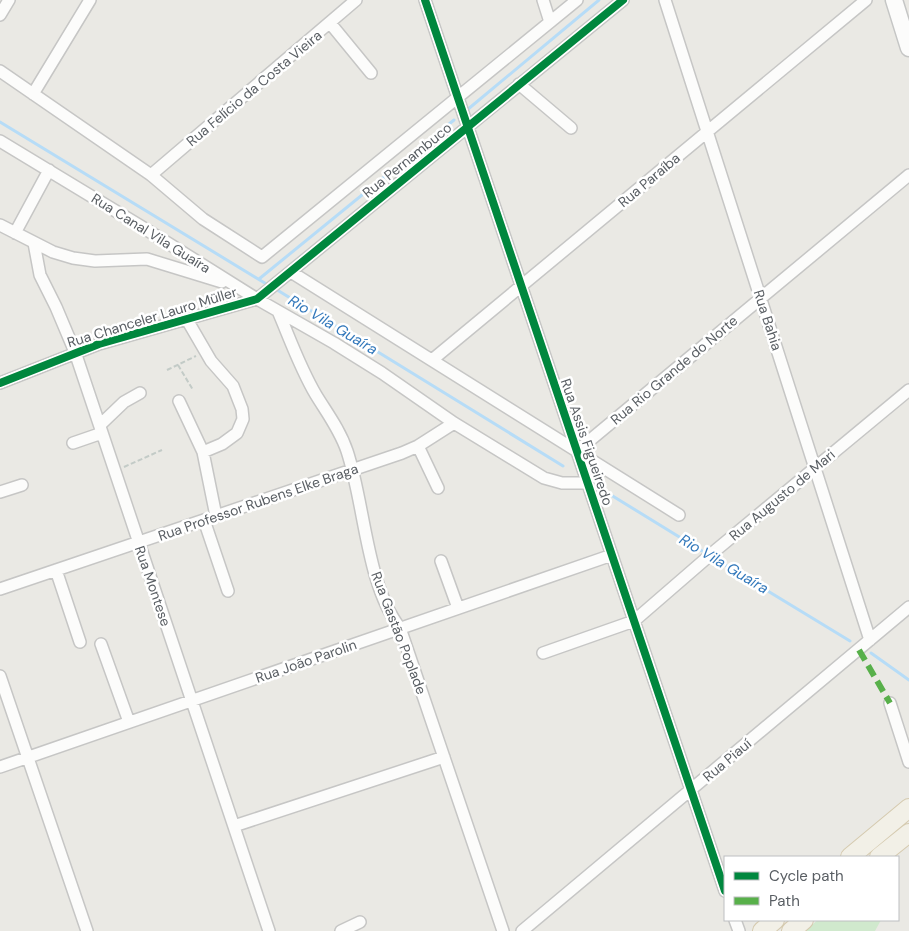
<svg xmlns="http://www.w3.org/2000/svg" width="909" height="931" viewBox="0 0 909 931" font-family="'DM Sans',sans-serif">
<style>
.green{fill:#d0e9cd}
.lines{fill:none;stroke-linecap:round;stroke-linejoin:round}
.stream{stroke:#b6dcf7;stroke-width:3}
.street-casing{stroke:#c6c6c5;stroke-width:14}
.secondary-casing{stroke:#c5c6c5;stroke-width:19}
.primary-casing{stroke:#d5caaf;stroke-width:20}
.path{stroke:#c3cbc7;stroke-width:2;stroke-dasharray:5 2.5;stroke-linecap:butt}
.street{stroke:#fcfcfb;stroke-width:11}
.secondary{stroke:#fcfcfb;stroke-width:16}
.primary{stroke:#f2f0e7;stroke-width:18}
.quiet{stroke:#58b04a;stroke-width:6;stroke-dasharray:12 6;stroke-linecap:butt}
.cycleway-casing{stroke:#fff;stroke-width:11}
.cycleway{stroke:#00873e;stroke-width:8}
.labels{text-anchor:middle;dominant-baseline:central;stroke-width:5;stroke-linejoin:round;paint-order:stroke}
.street-label{font-size:14px;fill:#595e63;stroke:#fff}
.water-label{font-size:15px;font-style:italic;fill:#3278bb;stroke:#fff}
</style>
<rect width="100%" height="100%" fill="#eae9e4"/>
<path class="green" d="M818,920H881L875,931H804Z"/>
<g class="lines">
<path class="stream" d="M467,110L599,0
M0,122L268,285
M259,279L454,120
M274,288L563,466
M598,487L707,554
M712,557L850,641
M871,653L909,680"/>
<g class="street-casing">
<path id="street" d="M425,0L725,891
M543,0L550,22
M665,0L870,640
M0,15L9,0
M330,23L371,73
M0,71L151,175L203,219L262,257L577,0
M519,84L571,128
M33,94L90,0
M0,141L147,230L257,299L334,343L382,373L454,423L544,478L562,483H587
M151,175L356,0
M0,225L53,252L73,258L95,261L147,259L222,282
M15,233L49,170
M34,243L40,275L56,307L75,352L269,931
M291,272L679,515
M278,311C290,339 300,368 316,395C327,413 340,430 347,451C365,505 366,584 400,628L503,931
M186,318L211,361L233,386L242,409L243,419L237,433L222,444L203,452
M432,360L866,0
M0,383L99,344L257,299L623,0
M179,401L203,452L216,516
M100,425L124,402L140,393
M73,443L102,433
M418,446L438,488
M577,451L909,175
M0,492L22,485
M204,520L228,591
M441,561L458,608
M56,570L80,642
M0,589L402,453L418,446L454,423
M101,644L129,722
M543,653L634,621L716,550L909,390
M0,676L87,931
M890,703L909,762
M0,767L612,555
M234,826L444,757
M735,920L739,931
M341,931L360,922
M522,931L909,607"/>
</g>
<g class="secondary-casing">
<path id="secondary" d="M894,0L909,48"/>
</g>
<g class="primary-casing">
<path id="primary" d="M850,857L909,808
M879,857L909,833
M762,931L775,920
M791,931L804,920"/>
</g>
<path class="path" d="M178,365L193,390
M167,370L196,356
M124,467L162,450"/>
<use href="#street" class="street"/>
<use href="#secondary" class="secondary"/>
<use href="#primary" class="primary"/>
<path class="quiet" d="M859,650L890,703"/>
<g class="cycleway-casing">
<path id="cycleway" d="M425,0L725,891
M0,383L99,344L257,299L623,0"/>
</g>
<use href="#cycleway" class="cycleway"/>
</g>
<g class="labels">
<g class="street-label">
<text transform="translate(254 88) rotate(-40)">Rua Felício da Costa Vieira</text>
<text transform="translate(407 160) rotate(-39)">Rua Pernambuco</text>
<text transform="translate(649 180) rotate(-40)">Rua Paraíba</text>
<text transform="translate(151 233) rotate(32)">Rua Canal Vila Guaíra</text>
<text transform="translate(152 317) rotate(-17)">Rua Chanceler Lauro Müller</text>
<text transform="translate(768 320) rotate(72)">Rua Bahia</text>
<text transform="translate(674 370) rotate(-40)">Rua Rio Grande do Norte</text>
<text transform="translate(587 442) rotate(71)">Rua Assis Figueiredo</text>
<text transform="translate(782 495) rotate(-40)">Rua Augusto de Mari</text>
<text transform="translate(258 502) rotate(-19)">Rua Professor Rubens Elke Braga</text>
<text transform="translate(153 586) rotate(71)">Rua Montese</text>
<text transform="translate(399 633) rotate(69)">Rua Gastão Poplade</text>
<text transform="translate(306 661) rotate(-19)">Rua João Parolin</text>
<text transform="translate(727 760) rotate(-40)">Rua Piauí</text>
</g>
<g class="water-label">
<text transform="translate(333 325) rotate(31)">Rio Vila Guaíra</text>
<text transform="translate(724 564) rotate(31)">Rio Vila Guaíra</text>
</g>
</g>
<rect x="724" y="856" width="175" height="65" fill="#ffffff" stroke="#bdbfc1"/>
<rect x="734" y="872" width="25" height="8" fill="#00873e" stroke="#bdbfc1"/>
<text x="769" y="881" font-size="15" fill="#595e63">Cycle path</text>
<rect x="734" y="897" width="25" height="8" fill="#58b04a" stroke="#bdbfc1"/>
<text x="769" y="906" font-size="15" fill="#595e63">Path</text>
</svg>
